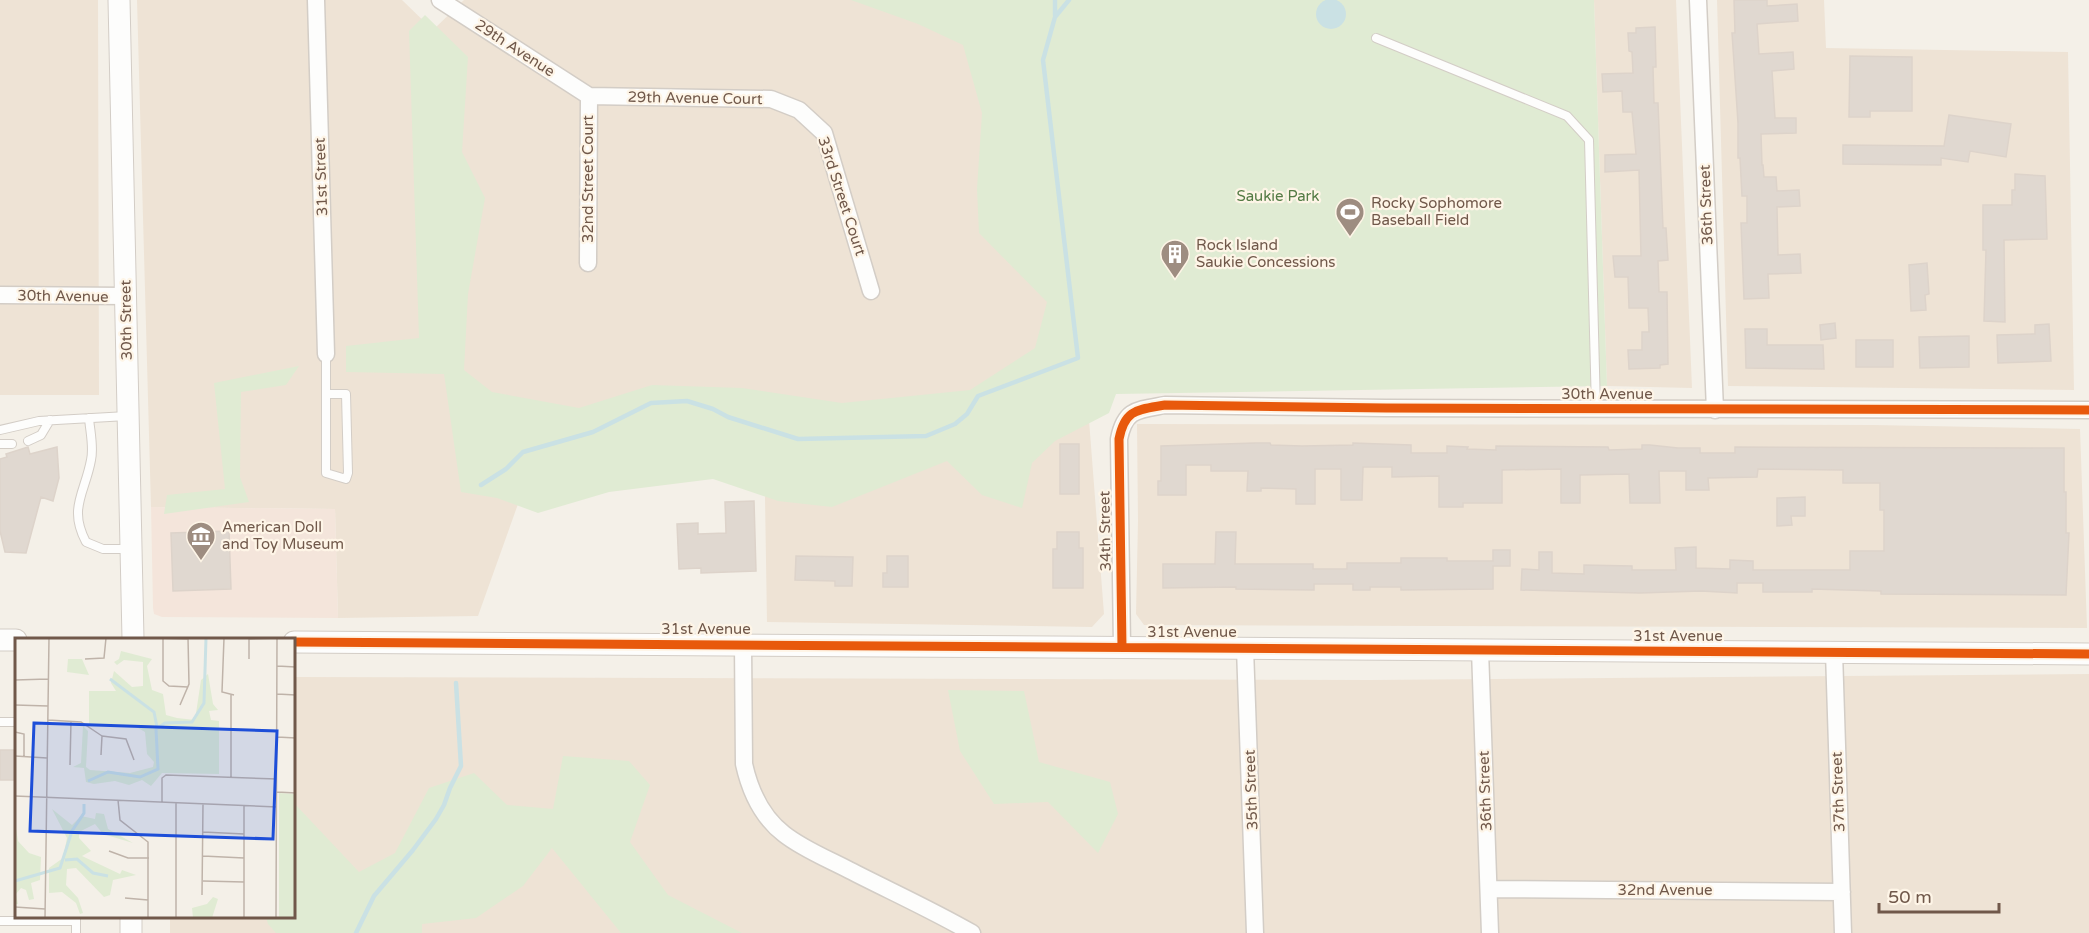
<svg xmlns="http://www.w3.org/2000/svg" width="2089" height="933" viewBox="0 0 2089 933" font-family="'Varela Round',sans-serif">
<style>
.residential{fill:#eee3d5}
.commercial{fill:#f4e5db}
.green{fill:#e0ebd3}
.water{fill:#cae1e4}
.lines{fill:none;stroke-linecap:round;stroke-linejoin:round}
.stream{stroke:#cae1e4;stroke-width:4.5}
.building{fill:#e0d8d0;stroke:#ddd3ca;stroke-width:1.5}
.service-casing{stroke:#d3cdc6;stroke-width:10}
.minor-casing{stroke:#d3cdc6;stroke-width:19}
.tertiary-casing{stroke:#d3cdc6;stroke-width:23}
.service{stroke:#fdfdfc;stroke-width:8}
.minor{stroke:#fdfdfc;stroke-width:16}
.tertiary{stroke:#fdfdfc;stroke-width:21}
.cycleway-casing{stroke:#fef5e7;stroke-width:13}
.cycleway{stroke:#e8590c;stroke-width:9}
.labels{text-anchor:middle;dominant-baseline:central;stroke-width:4.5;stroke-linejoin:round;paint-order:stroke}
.street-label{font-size:15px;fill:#70584a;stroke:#fef5e7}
.park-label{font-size:15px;fill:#547b45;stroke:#fef5e7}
.poi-label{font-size:15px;fill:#70584a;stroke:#fef5e7;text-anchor:start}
.inset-river{fill:none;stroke:#cae1e4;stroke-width:3}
.inset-road{fill:none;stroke:#bfb3a9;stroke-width:1.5}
.view{fill:#1d4ed8;fill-opacity:0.15;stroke:#1d4ed8;stroke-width:3}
.inset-edge{fill:none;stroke:#70584a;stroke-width:3}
</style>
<rect width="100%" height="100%" fill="#f4f0e8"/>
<path class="residential" d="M0,0H98L99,395H0Z
M137,0H402L433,30L464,0H1076L1087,394L1104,614L1092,627L767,622L764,436L518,504L478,616L338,618L335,509L151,507Z
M1594,0H1676L1692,388L1607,386Z
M1717,0H1824L1826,48L2068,52L2074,390L1728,386Z
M1137,424L1873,425L2080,429L2087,628L1144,625L1136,614L1138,521Z
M2089,674V933H170V917L294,916V677L1370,680Z"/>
<path class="commercial" d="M151,507L335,509L338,618L162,617L154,614L153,608Z"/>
<path class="green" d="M851,0H1594L1607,386L1116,394L1109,413L1055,441L1032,463L1022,508L982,495L947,461L832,507L778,501L713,479L609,492L538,513L497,498L461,492L444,374L346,372V346L419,338L409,31L425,15L468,57L462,152L485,198L468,294L464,370L492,392L579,408L652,385L742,388L842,403L970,390L1035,348L1047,302L979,233L977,189L982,113L963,45L918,24Z
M299,366L286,385L241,392L240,477L249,502L164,514L167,495L225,489L214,383Z
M948,690L1024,691L1039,762L1110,782L1118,814L1098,853L1048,802L994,804L960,751Z
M563,756L629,761L650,785L630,842L668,895L742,933H621L552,848L523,886L476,918L422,924V933H276L268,924L266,917L294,916V803L359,872L395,853L429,788L474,773L507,805L553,809Z"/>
<path class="water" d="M1316 14a15 15 0 1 1 30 0a15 15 0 1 1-30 0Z"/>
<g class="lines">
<path class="stream" d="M1055,15V0
M481,485L506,469L523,452L593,432L651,403L687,401L713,409L728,417L798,439L926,436L955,424L967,414L978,396L1078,358L1043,60L1055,17L1069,0
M356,933L374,896L413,850L436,819L444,805L450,788L461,766L456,683"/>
</g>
<path class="building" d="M1734,0H1767V6L1797,4L1798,21L1757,24L1759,54L1793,52L1794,69L1772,71L1775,118H1796V133L1761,134L1762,165H1763L1764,177H1776L1777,191L1799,190L1800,206L1777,207L1778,255L1800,254L1801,273L1768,274L1769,298L1744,299L1741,223H1747V196H1742L1740,158H1738V123L1732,33H1735Z
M1655,27L1656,67H1653L1654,103H1658L1663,228H1666L1668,260L1658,261L1659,292H1667L1668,364L1660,365V368L1629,369L1628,350H1642V332H1649L1648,308H1629L1628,277H1615L1613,256H1641L1639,170L1605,172V155L1636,154L1632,112H1623L1622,91L1603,92L1602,74L1633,73L1632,52L1629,51L1628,33H1636V28Z
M1850,56L1912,57V111H1870V117H1849Z
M1949,115L2011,124L2006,157L1970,151L1968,162L1941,158V165L1843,164V145L1944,146Z
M2015,174L2045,176L2047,239L2004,240L2005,322L1984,321L1986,250H1983V205H2012V190H2015Z
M1927,263L1929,294L1925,295L1926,310L1911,311L1909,265Z
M1835,323L1836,338L1821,340L1820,325Z
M2049,324L2051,361L1998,363L1997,335L2035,334V325Z
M1745,329H1767V345H1823L1824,369L1746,368Z
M1969,336V367L1920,368L1919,337Z
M1856,340H1893V367H1856Z
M1255,443H1270L1271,445L1302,446L1353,445V443L1411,445V453H1447V446L1468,447L1467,449L1496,450V446L1608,447L1609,450L1642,449V445H1650L1678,448H1700V453H1735V447L2064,448V492H2066V533H2069L2066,595L1881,594V591L1812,589V592H1763V583H1737V593L1701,591L1640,593L1521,590L1522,569L1539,570V552H1552V573L1584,574V565L1632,566V570H1676L1675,548L1696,547V568L1730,569V560L1753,561V570H1850V551H1884V510H1880V483H1843V470L1758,469L1757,477L1708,478L1709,490H1686V471H1659L1660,503H1630L1629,474L1580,475V503H1561V469L1502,470V503H1463V507H1439V476L1392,477V467H1363L1362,500H1341V469H1315V504H1296V489L1261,488V491H1247L1248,471H1211V465H1186V495H1158V481H1161V446Z
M1060,444H1079V494H1060Z
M28,447L30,454L57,447L59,478L53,501L41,497L26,553L5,552L0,531V459L7,457L6,454Z
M1805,497V516H1791L1792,525L1777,526V498Z
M754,501L756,571L701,573V568L679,569L677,524L698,523V534L726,533L725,502Z
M229,531L231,589L173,591L171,533Z
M1057,532H1079V548H1083V588H1053V549H1057Z
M1216,532H1236L1235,564H1313V569H1347V563H1401V558H1447V561H1493V550H1510V566H1493V589L1401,590V587H1370V590H1353V584H1314V590L1236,589V587L1163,588V564H1215Z
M796,556L853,557L852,586H835V581L795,580Z
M887,556H908V587H883V573H887Z
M0,750H16V780H0Z"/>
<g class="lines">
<g class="service-casing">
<path id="service" d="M1376,38L1567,116L1589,140L1596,409
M326,354V394H346L348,473L346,479L326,473V394
M89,418C90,431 94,447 91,460C85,493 68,508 86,542L103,549H130
M0,430L39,421L127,416
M28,441L41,435L50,420
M0,444H12
M0,722H16
M76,916V933
M0,921H76"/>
</g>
<g class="minor-casing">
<path id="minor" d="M316,0L326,354
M440,0L589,96
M1698,0L1715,410
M589,96L771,99L799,110L824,133L871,291
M588,263L589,96
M0,295L126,296
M743,644L744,764C750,791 762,817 784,834C803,849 828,859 849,870C890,891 932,910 972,933
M1122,647L1119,439C1125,409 1137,410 1165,405L1386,408L2089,410
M1245,648L1255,933
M1480,650L1490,933
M1834,652L1843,933
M1489,889L1842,892"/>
</g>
<g class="tertiary-casing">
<path id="tertiary" d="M119,0L133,639
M0,640H16
M294,642L2089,654
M131,916V933"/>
</g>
<use href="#service" class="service"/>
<use href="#minor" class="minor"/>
<use href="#tertiary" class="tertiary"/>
<g class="cycleway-casing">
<path id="cycleway" d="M294,642L2089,654
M1122,647L1119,439C1125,409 1137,410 1165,405L1386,408L2089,410"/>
</g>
<use href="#cycleway" class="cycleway"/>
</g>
<defs>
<g id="stadium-pin" transform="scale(1.5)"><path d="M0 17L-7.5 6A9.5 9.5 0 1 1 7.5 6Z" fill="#9e8d81" stroke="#fef5e7"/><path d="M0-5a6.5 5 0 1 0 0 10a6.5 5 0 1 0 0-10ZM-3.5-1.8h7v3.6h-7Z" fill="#fff"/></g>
<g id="building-pin" transform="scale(1.5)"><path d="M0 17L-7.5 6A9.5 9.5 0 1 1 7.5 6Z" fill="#9e8d81" stroke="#fef5e7"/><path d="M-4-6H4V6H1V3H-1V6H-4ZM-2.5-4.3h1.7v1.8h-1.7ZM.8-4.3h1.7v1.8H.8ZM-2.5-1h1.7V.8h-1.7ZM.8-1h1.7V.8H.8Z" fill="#fff"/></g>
<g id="museum-pin" transform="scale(1.5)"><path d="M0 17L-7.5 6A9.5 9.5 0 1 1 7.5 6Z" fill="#9e8d81" stroke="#fef5e7"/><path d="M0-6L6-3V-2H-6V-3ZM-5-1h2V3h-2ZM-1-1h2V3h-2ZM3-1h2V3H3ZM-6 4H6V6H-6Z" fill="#fff"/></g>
</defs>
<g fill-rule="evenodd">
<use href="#stadium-pin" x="1350" y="212"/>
<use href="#building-pin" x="1175" y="254"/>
<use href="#museum-pin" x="201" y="536"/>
</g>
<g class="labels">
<g class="street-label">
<text transform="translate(515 48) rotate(33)">29th Avenue</text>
<text transform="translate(695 98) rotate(1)">29th Avenue Court</text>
<text transform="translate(321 177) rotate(-92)">31st Street</text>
<text transform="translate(588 179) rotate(-90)">32nd Street Court</text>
<text transform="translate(842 196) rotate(72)">33rd Street Court</text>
<text transform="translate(1706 205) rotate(-92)">36th Street</text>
<text transform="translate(63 296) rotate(1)">30th Avenue</text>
<text transform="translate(126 320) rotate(-91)">30th Street</text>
<text x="1607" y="394">30th Avenue</text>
<text transform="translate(1105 531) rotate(-91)">34th Street</text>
<text x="706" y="629">31st Avenue</text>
<text x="1192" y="632">31st Avenue</text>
<text x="1678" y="636">31st Avenue</text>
<text transform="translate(1251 790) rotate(-92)">35th Street</text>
<text transform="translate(1485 791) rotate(-92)">36th Street</text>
<text transform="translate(1838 792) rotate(-92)">37th Street</text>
<text x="1665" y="890">32nd Avenue</text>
</g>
<g class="park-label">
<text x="1278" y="196">Saukie Park</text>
</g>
<g class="poi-label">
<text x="1371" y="203">Rocky Sophomore<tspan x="1371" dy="17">Baseball Field</tspan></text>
<text x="1196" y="245">Rock Island<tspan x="1196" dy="17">Saukie Concessions</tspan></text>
<text x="222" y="527">American Doll<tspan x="222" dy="17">and Toy Museum</tspan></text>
</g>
</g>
<g transform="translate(15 638)">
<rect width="280" height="280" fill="#f4f0e8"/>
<path d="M106,13L137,21L132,28L137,52L148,56L151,77L162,80L180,82L186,42L193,36L198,66L203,72L194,73L196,82L204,83V136L147,135L136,148L127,142L114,147L100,143L79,146L71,144L69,130L58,129L66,125L68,88L73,93L71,129L75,132L115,135L138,129L139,124L132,116L130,94L118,87L74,86V53H101L96,45L99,33L117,49L128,48V24L109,22L102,27L99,24L104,21ZM53,21H67L74,37L52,34ZM264,155L280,156V280H264ZM37,171L57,187L66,178L80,181L81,175L89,176L93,191L118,205L88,196L80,186L64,194V200L76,213L67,218L105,236L107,232L121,237L98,242L95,257L89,259L61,230L52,231L51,247L63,260L68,275L65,276L61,265L47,254L34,255V230L48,220L52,200ZM0,185L3,203L14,215L26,219L25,242L16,245L19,261L14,262L11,252L6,250L1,256L3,266H0ZM198,259L203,261L197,280H178L177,270L192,266Z" fill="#e0ebd3"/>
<path class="inset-river" d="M95,41L139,74L142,89M73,143L93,134L125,139L143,131L141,91L150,85L177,84L189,65L191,0M50,222L62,221L78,235L93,238M0,243L45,230L57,193L69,175V166"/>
<path class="inset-road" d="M142,0L173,1M148,0V43L154,48L173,49M209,0L207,54L219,57M234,1L265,0M70,21L89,20L91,0M234,21V0M262,28L281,29M0,42L33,41M262,56L281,57M216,57V139M0,67L33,68M165,67L174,46L173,0M33,82L66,84L87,98M0,94L9,96V118M87,98L111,101L119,122M262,99L281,100M86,117L87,98M0,118L32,120M55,127L56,83M262,154L281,155M0,158L262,169M103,162L105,182L133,204V280M147,164V140L151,137L262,141M188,194L229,196M94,213L113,220H134M188,218L229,220M188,243L229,244M187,257L188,166M110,260L133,262M0,269L30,271M30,280L34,0M161,280V165M229,280V168M261,280L262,0"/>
<path class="view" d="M19,85L262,93L258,201L15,193Z"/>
<rect width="280" height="280" class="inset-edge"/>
</g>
<path d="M1879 903v9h120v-9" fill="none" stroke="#70584a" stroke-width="3"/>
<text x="1888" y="903" font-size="18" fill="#70584a" stroke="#fef5e7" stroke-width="4.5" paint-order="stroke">50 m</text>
</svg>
